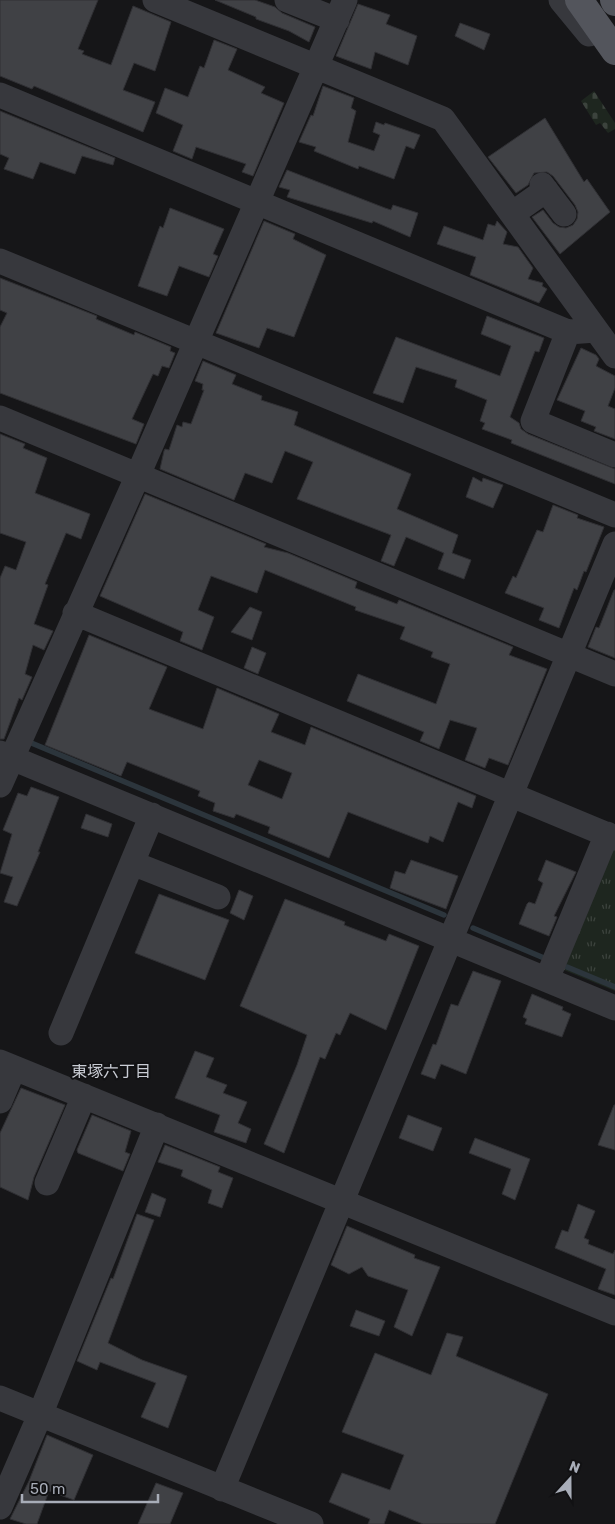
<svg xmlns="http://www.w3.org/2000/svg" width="615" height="1524" viewBox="0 0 615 1524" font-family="Rubik,'Noto Sans JP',sans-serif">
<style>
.cemetery{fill:url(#cemetery-stones)}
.park{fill:url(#park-tufts)}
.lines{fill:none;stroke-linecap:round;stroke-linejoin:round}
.stream{stroke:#2c353c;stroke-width:5.5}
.building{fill:#404145;stroke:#303034;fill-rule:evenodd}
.minor{stroke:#37383d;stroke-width:25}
.major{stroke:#53555c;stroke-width:28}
.labels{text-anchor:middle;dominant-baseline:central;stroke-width:4;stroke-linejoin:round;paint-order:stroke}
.neighbourhood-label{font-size:16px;fill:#c9ccd4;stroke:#111113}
</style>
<defs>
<pattern id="cemetery-stones" width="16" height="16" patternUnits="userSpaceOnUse" patternTransform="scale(1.25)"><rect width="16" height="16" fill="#1e261f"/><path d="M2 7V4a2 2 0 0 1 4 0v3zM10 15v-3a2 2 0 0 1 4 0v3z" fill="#3c433d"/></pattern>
<pattern id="park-tufts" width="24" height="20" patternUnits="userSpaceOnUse" patternTransform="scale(1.25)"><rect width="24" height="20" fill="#1e261f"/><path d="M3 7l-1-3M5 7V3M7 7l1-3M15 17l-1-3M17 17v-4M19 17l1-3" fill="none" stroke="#3c433d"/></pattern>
</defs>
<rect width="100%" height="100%" fill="#161618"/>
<path class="cemetery" d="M594,91L615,123V129L608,133L600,123L596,125L581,101Z"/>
<path class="park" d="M615,848V991L564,970L562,959L605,852Z"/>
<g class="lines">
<path class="stream" d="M31,738L29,742L444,915
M473,928L544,958
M567,967L615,987"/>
</g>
<path class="building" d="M0,0H98L78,49L84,51L82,54L111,65L133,6L171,22L155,71L134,63L123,90L155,102L143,132L34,86L32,89L0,76Z
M215,0H255L275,7L282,13L315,27L309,42L289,31L256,19V17Z
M358,4L390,15L386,24L417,36L408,65L375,52L371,69L336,56Z
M460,23L490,34L484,50L455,36Z
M214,40L237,49L228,70L265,87L261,93L284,103L253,176L242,172L246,164L196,147L192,159L173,151L183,125L156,113L165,88L188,97L200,66L204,68Z
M323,86L354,98L351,108L356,111L348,142L374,151L380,135L373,132L376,122L384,125L385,123L420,135L414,149L406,146L394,179L359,166L358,169L314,151L316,147L299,142L311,115L313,116Z
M0,111L115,158L113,165L82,156L75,174L40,162L33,179L4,169L9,158L0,154Z
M545,118L584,182L587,179L610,212L560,254L532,217L543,210L553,223L559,227L566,228L573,225L577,219L578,212L575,205L553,176L547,172L534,173L528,185L516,193L488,157Z
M287,170L385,208L391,210L393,205L418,213L410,237L373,221L372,223L287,197L290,190L279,187Z
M170,208L224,229L213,254L218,256L209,277L179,266L167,296L138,286L160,226L163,228Z
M264,221L295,234L293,239L326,255L294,337L267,328L259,348L216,333Z
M497,221L507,232L503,244L518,247L533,268L528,279L543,283L542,286L547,289L539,303L470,275L476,257L437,244L444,226L483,240L488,224L495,226Z
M0,278L97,316L96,319L134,335L135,332L171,347L170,351L175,353L169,368L162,366L158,376L153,374L132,419L144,424L136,444L0,393V327L7,313L0,310Z
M487,316L544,338L539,352L535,351L510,417L519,423L521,429L528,434L615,469V484L511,443L512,440L482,429L485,423L480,421L487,400L455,387L457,380L416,367L403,403L373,393L396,337L500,376L511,346L481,334Z
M581,348L596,355L599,359L596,366L615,376V388L608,406L615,409V439L594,431L596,427L581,421L585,411L557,400Z
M203,361L236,375L232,384L262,396L261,400L298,412L294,425L411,474L397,509L458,535L452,553L471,560L464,579L438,569L444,553L406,537L394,566L381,561L391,535L297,499L313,462L285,451L272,483L245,473L234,500L160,469L164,451L165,449L169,450L177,425L182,427L183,422L191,424L204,390H202L203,384L195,381Z
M0,434L25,444L23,448L47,458L35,493L90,514L81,539L66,533L45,584L48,585L34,624L53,631L44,650L33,645L25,674L32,677L22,700L19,698L4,739H0V578L5,566L16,570L26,542L0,533Z
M473,477L482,482L483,478L503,485L493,508L466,497Z
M145,494L266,544L264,547L288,553L357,582L355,588L397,604L399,600L513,647L509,655L547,669L508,765L489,758L485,768L465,760L477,728L450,720L439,749L420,741L424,732L347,701L358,674L436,704L450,664L431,657L433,652L400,639L405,627L355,610L356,607L265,570L257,593L211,576L198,610L214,617L202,650L180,641L183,632L100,596Z
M553,505L578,515L577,518L604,527L586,572L584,571L577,590L574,588L559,628L539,620L544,608L505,593L513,576L516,578L537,530L543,532Z
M614,590H615V658L588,647L596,627L599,628Z
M250,607L262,612L252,640L231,632Z
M89,635L167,667L149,709L203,729L217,688L279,714L271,732L305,745L311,727L476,796L472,808L458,802L443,842L430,836L428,843L348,812L329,858L268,833L270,827L236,814L234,818L213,811L215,803L198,796L200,791L127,762L121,776L45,745ZM259,760L292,773L282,799L248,785Z
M252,647L266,653L258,674L244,668Z
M31,787L59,797L38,852H40L17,906L4,902L13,877L0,873L12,834L3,830L18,793L27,796Z
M86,814L112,824L108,837L81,828Z
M411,860L458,876L446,909L390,888L395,871L405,874Z
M546,860L576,872L554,916L557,917L549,936L519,924L527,904L529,902L535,904L543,883L538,880Z
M239,890L253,896L244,920L230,913Z
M159,894L229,920L205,980L135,953Z
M285,899L345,922L344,925L386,941L389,934L419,946L386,1030L350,1013L340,1035L336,1033L325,1059L320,1057L284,1153L264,1144L297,1065L307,1035L240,1006Z
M473,971L501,981L466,1074L441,1064L435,1079L421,1074L433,1044L436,1045L451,1004L458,1006Z
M532,994L563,1007L562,1010L571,1014L562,1037L525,1024L527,1019L523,1017Z
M195,1051L214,1058L206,1077L227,1085L223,1093L247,1102L238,1123L251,1129L246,1143L214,1132L220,1115L175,1098Z
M21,1088L65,1105L34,1177L28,1200L0,1187V1133Z
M614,1105H615V1150L598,1145Z
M92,1115L131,1131L125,1152L130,1154L123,1171L78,1153L77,1150Z
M408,1115L442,1128L433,1151L399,1138Z
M475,1138L530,1159L515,1200L502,1194L511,1169L469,1153Z
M165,1145L220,1167L218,1172L233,1178L222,1208L208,1203L212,1190L181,1176L183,1170L158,1162Z
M152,1193L166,1199L160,1217L145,1212Z
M578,1204L595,1211L584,1238L589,1240L588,1244L613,1254L615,1250V1295L598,1289L606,1269L555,1248L562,1230L568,1232Z
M137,1214L154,1220L108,1343L142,1360L187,1376L168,1428L141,1417L156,1383L100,1362L97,1370L77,1361L111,1278L113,1279Z
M347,1226L415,1255L414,1258L440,1267L412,1336L394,1327L408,1290L368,1276L362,1267L349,1274L331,1265Z
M356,1310L385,1321L379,1336L350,1326Z
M447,1333L463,1337L456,1356L548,1394L495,1524H423L389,1510L384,1524H368L370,1519L329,1502L342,1473L390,1490L404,1455L342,1432L354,1403L375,1353L431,1375Z
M47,1435L93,1455L74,1500L49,1491L37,1524H26L10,1519L29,1481Z
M156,1483L183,1493L170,1524H138Z"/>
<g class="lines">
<path class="minor" d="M155,0L443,119L615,356
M287,0L337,20
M561,0L589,34
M0,95L568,332L596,330
M542,185L564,214
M512,214L546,190
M0,261L615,515
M568,332L533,421L615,455
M0,418L615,674
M75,613L615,838
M0,753L615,1008
M0,785L138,475L345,0
M132,863L218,897
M547,979L607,834
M61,1033L152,815
M0,1062L615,1313
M0,1101L14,1068
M47,1183L84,1096
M0,1398L311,1524
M222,1489L615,544
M0,1507L40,1415L157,1125"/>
<path class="major" d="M579,0L615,51
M614,0L615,2"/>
</g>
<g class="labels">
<g class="neighbourhood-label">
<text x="111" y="1071">東塚六丁目</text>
</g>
</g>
<g transform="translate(570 1479) rotate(21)" stroke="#111113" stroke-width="4" paint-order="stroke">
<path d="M0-4L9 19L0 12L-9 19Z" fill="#a8adb8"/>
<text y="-8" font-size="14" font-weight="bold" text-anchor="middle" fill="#a8adb8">N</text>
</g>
<path d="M22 1494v8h136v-8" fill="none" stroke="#a8adb8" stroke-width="2.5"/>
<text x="30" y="1494" font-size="15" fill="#a8adb8" stroke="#111113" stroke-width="4" paint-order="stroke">50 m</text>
</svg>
